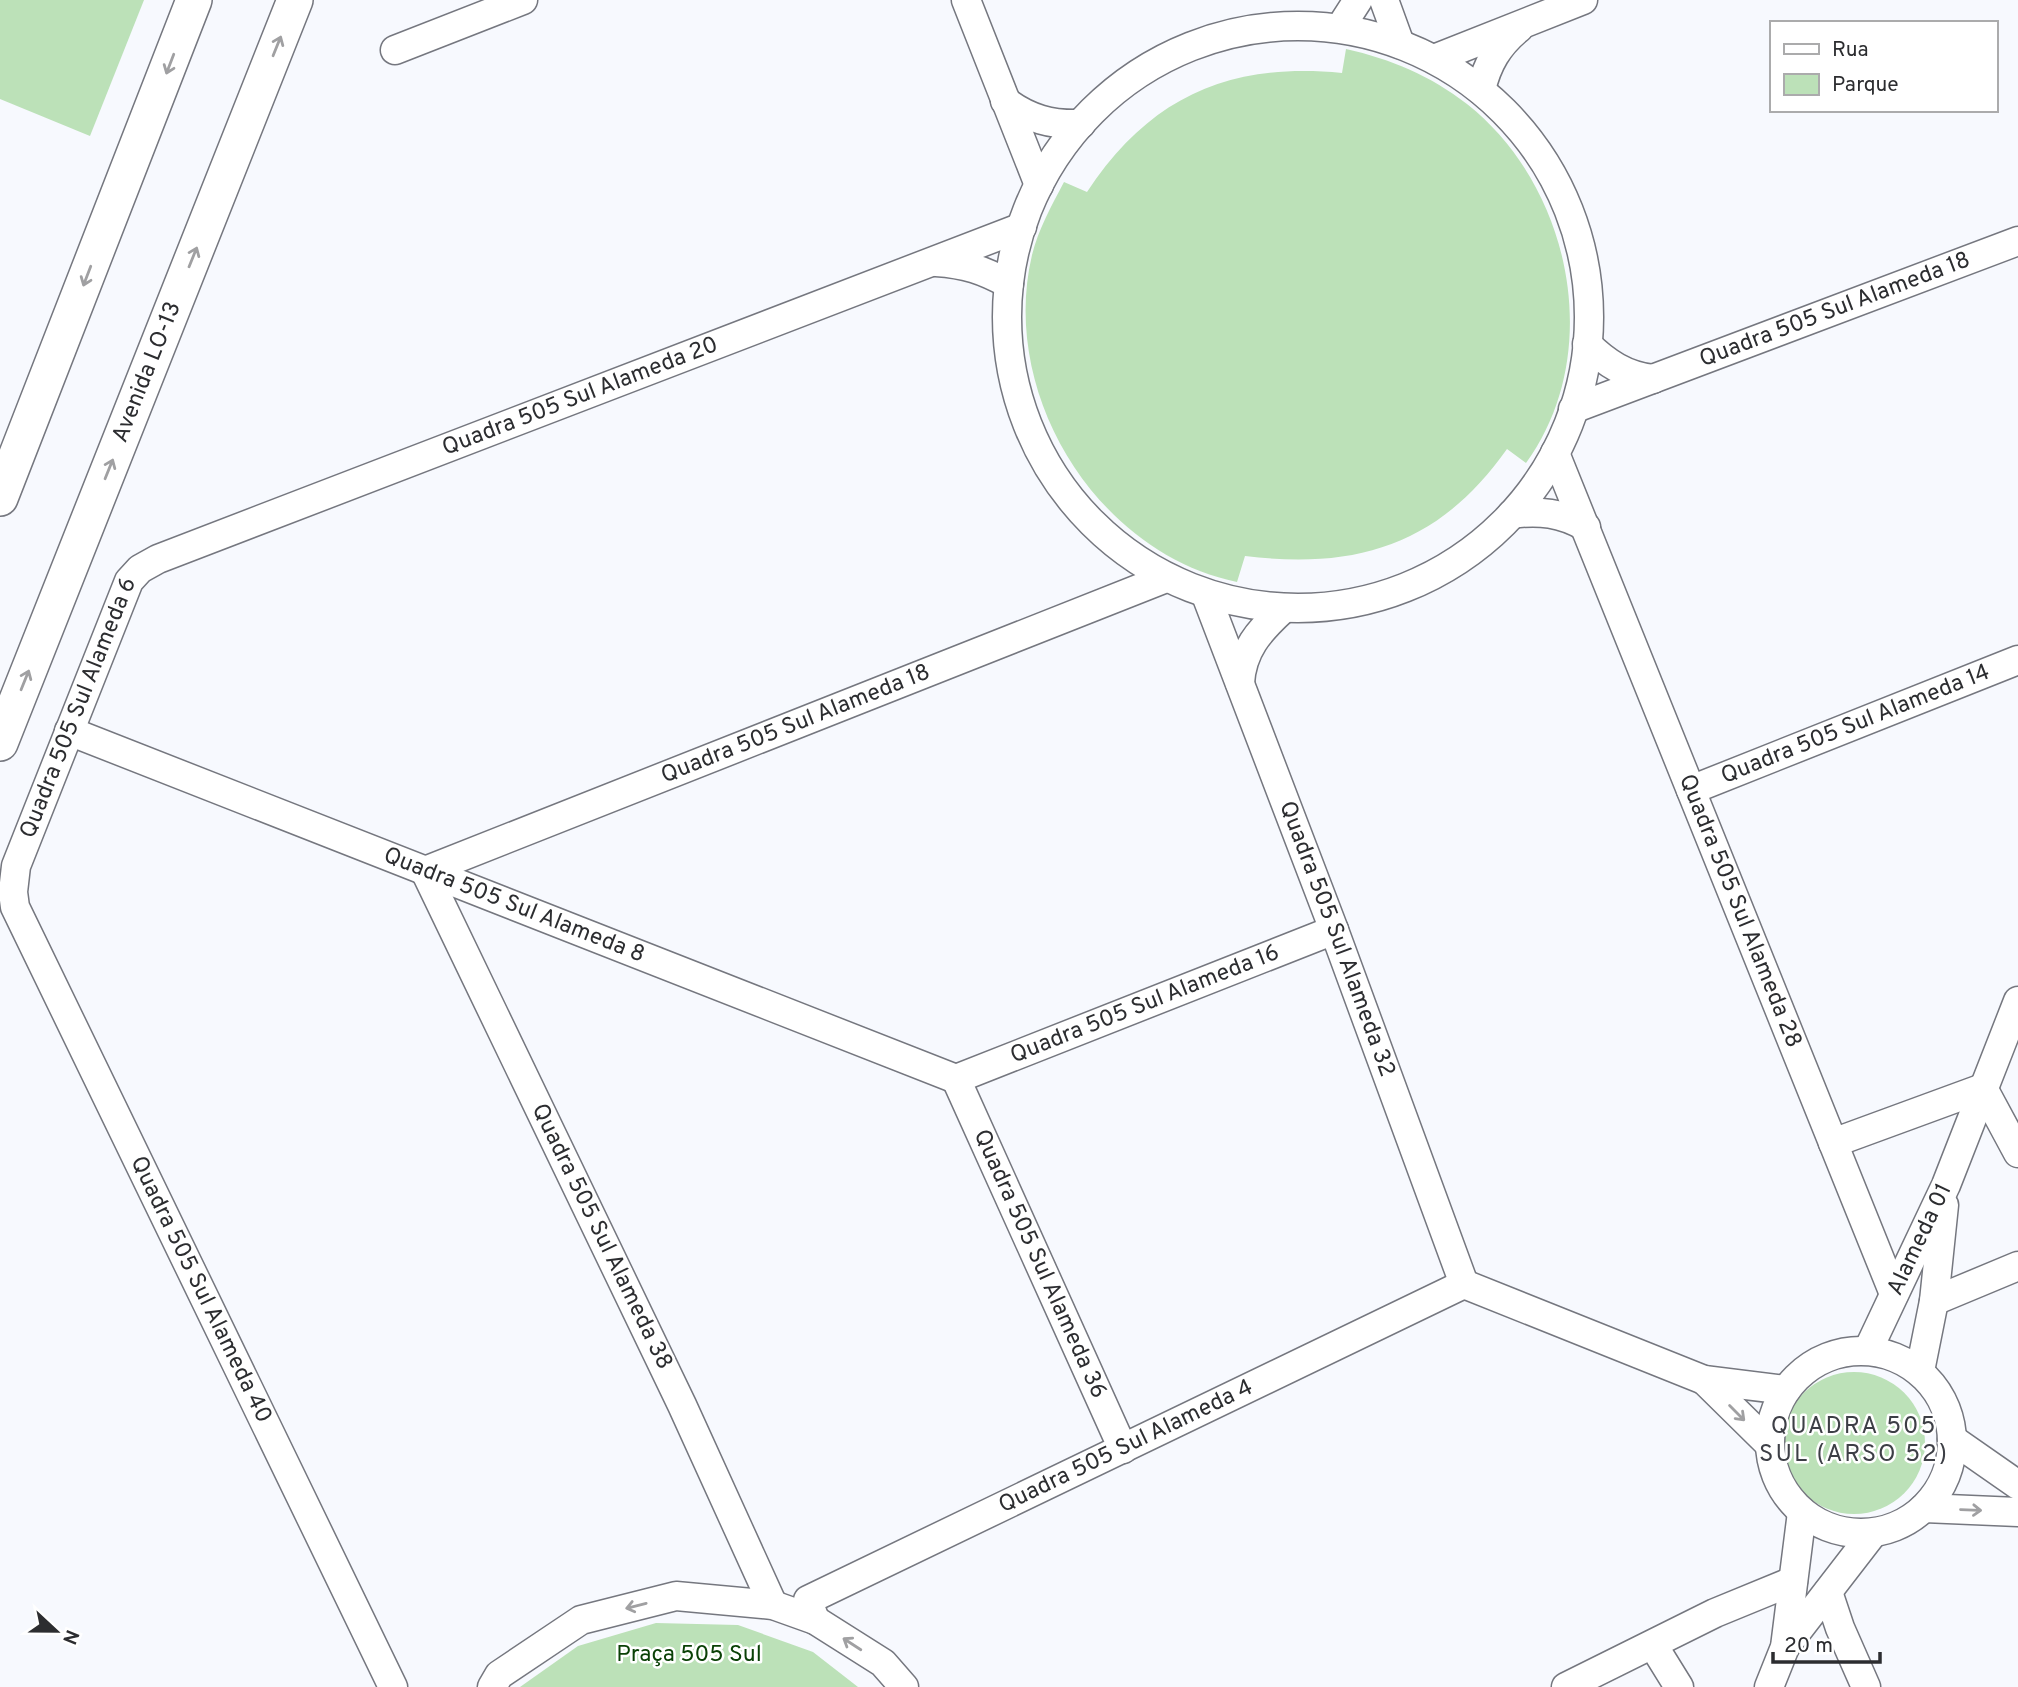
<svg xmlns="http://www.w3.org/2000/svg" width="2018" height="1687" font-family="Overpass,sans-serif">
<rect width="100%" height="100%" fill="#f7f9fe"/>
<!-- green -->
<g fill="#bce1b8">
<path d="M0 0H144L90 136 0 99Z"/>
<path d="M1346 49C1391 59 1431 76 1467 104 1571 186 1606 353 1526 463L1507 449C1440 544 1358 570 1245 556L1237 582C1097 553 999 394 1032 255 1038 230 1052 205 1064 182L1087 192C1150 97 1229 62 1342 73Z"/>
<circle cx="1854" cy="1443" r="71"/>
<path d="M656 1623 738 1625 813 1652 858 1687H520L578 1646Z"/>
</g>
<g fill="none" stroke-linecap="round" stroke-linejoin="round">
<defs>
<g id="minor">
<path d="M966 0 1039 185"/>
<path d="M1384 0 1400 44"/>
<circle cx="1298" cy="317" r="291"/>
<path d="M1340 28 1358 0"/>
<path d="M395 50 523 0"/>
<path d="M1434 59 1583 0"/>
<path d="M1481 90C1487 64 1498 45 1519 28"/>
<path d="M1005 101C1029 119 1051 125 1081 124"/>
<path d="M936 262C966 264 983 270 1009 284"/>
<path d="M1587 344C1606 363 1626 376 1653 379"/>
<path id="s1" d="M1573 409 2018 241"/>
<path id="s2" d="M1555 453 1894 1294"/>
<path d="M1512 514C1539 510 1562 513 1586 527"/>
<path id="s3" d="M1206 595 1334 930 1464 1284"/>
<path d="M1240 683C1242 650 1259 631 1283 609"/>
<path id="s4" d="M69 731 956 1079"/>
<path id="s5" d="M1691 790 2018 660"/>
<path id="s6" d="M956 1079 1334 930"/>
<path id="s7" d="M956 1079 1123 1449"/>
<path d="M1833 1143 1983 1088 2018 1153"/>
<path d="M1464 1284 1704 1380 1786 1390"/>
<path d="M1934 1301 2018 1266"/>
<path id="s8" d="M1868 1350 1946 1185 2018 1001"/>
<circle cx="1861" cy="1442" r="91"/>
<path d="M1920 1371 1934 1301 1944 1205"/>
<path d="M1704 1380 1770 1445"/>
<path d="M1952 1439 2018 1485"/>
<path d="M1924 1508 2018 1512"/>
<path d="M1828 1592 1840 1628 1866 1687"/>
<path id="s9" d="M773 1605 682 1405 425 871 1166 578"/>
<path id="s10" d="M815 1620 808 1600 1464 1284"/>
<path d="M1653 1645 1679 1687"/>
<path d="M1785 1647 1873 1533"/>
<path id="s11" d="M393 1687 15 907 13 892 16 866 129 581 140 569 158 559 1022 227"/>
<path d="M492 1687 499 1675 581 1620 676 1596 773 1605 815 1620 883 1663 904 1687"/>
<path d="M1566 1687 1715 1613 1793 1581"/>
<path d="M1769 1687 1785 1647 1802 1512"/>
</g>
<g id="tertiary">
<path d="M0 498 194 0"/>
<path id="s12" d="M0 743 295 0"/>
</g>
</defs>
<!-- minor casing -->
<use href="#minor" stroke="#75777f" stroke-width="31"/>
<!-- tertiary casing -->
<use href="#tertiary" stroke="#75777f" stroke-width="38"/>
<!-- minor -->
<use href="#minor" stroke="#fff" stroke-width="28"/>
<!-- tertiary -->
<use href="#tertiary" stroke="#fff" stroke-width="35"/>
</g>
<!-- one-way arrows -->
<defs><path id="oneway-shaft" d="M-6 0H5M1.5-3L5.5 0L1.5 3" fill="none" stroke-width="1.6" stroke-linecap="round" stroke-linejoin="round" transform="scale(1.75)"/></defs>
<g stroke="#a0a0a2">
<use href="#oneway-shaft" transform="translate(277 46) rotate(-68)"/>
<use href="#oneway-shaft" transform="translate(170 64) rotate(111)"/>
<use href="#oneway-shaft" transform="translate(193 257) rotate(-68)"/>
<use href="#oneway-shaft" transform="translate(87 276) rotate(111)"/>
<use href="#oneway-shaft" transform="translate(109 469) rotate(-68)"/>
<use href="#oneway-shaft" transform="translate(25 680) rotate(-68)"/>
<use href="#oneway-shaft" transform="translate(1737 1413) rotate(45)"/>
<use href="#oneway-shaft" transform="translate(1971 1510) rotate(2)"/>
<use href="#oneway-shaft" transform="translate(636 1606) rotate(166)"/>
<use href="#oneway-shaft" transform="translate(852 1644) rotate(-147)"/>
</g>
<g text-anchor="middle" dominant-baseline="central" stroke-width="5" stroke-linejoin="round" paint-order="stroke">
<!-- street labels -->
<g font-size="23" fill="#2c2d30" stroke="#fff">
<text stroke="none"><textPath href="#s1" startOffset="280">Quadra 505 Sul Alameda 18</textPath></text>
<text stroke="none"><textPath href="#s12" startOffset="399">Avenida LO-13</textPath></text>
<text stroke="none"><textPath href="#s11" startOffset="1704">Quadra 505 Sul Alameda 20</textPath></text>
<text stroke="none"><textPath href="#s11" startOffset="1078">Quadra 505 Sul Alameda 6</textPath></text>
<text stroke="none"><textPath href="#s9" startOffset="1211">Quadra 505 Sul Alameda 18</textPath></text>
<text stroke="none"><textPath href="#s5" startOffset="177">Quadra 505 Sul Alameda 14</textPath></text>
<text stroke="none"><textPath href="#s4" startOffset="478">Quadra 505 Sul Alameda 8</textPath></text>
<text stroke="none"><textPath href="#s2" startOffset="494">Quadra 505 Sul Alameda 28</textPath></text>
<text stroke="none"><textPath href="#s3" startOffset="368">Quadra 505 Sul Alameda 32</textPath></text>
<text stroke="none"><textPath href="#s6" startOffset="203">Quadra 505 Sul Alameda 16</textPath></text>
<text transform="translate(601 1237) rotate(64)">Quadra 505 Sul Alameda 38</text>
<text stroke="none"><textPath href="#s8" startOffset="122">Alameda 01</textPath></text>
<text stroke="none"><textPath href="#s7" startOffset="203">Quadra 505 Sul Alameda 36</textPath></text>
<text transform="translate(200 1290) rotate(64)">Quadra 505 Sul Alameda 40</text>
<text stroke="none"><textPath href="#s10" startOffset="374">Quadra 505 Sul Alameda 4</textPath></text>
</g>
<!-- park labels -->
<g font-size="23" fill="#0a4106" stroke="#fff">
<text x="689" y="1655">Praça 505 Sul</text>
</g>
<!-- neighbourhood labels -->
<g font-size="24" letter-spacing="2" fill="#3d3f46" stroke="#fff">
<text x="1854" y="1427">QUADRA 505<tspan x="1854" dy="28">SUL (ARSO 52)</tspan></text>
</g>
</g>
<!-- legend -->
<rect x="1770" y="21" width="228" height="91" fill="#ffffff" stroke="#ababac" stroke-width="2"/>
<rect x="1784" y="44" width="35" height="10" fill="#ffffff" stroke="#ababac" stroke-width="2"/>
<text x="1832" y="56" font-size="21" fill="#2c2d30">Rua</text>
<rect x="1784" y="74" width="35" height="21" fill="#bce1b8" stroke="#ababac" stroke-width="2"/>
<text x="1832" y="91" font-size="21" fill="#2c2d30">Parque</text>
<!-- north arrow -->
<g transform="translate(56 1631) rotate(112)" stroke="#ffffff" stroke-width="5" paint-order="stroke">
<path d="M0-5L12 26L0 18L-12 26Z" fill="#2c2d30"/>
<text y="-10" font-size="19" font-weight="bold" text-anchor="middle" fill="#2c2d30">N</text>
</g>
<!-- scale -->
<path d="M1773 1652v10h107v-10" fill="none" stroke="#2c2d30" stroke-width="3.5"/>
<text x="1784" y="1652" font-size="21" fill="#2c2d30" stroke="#ffffff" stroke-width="5" paint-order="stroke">20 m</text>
</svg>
